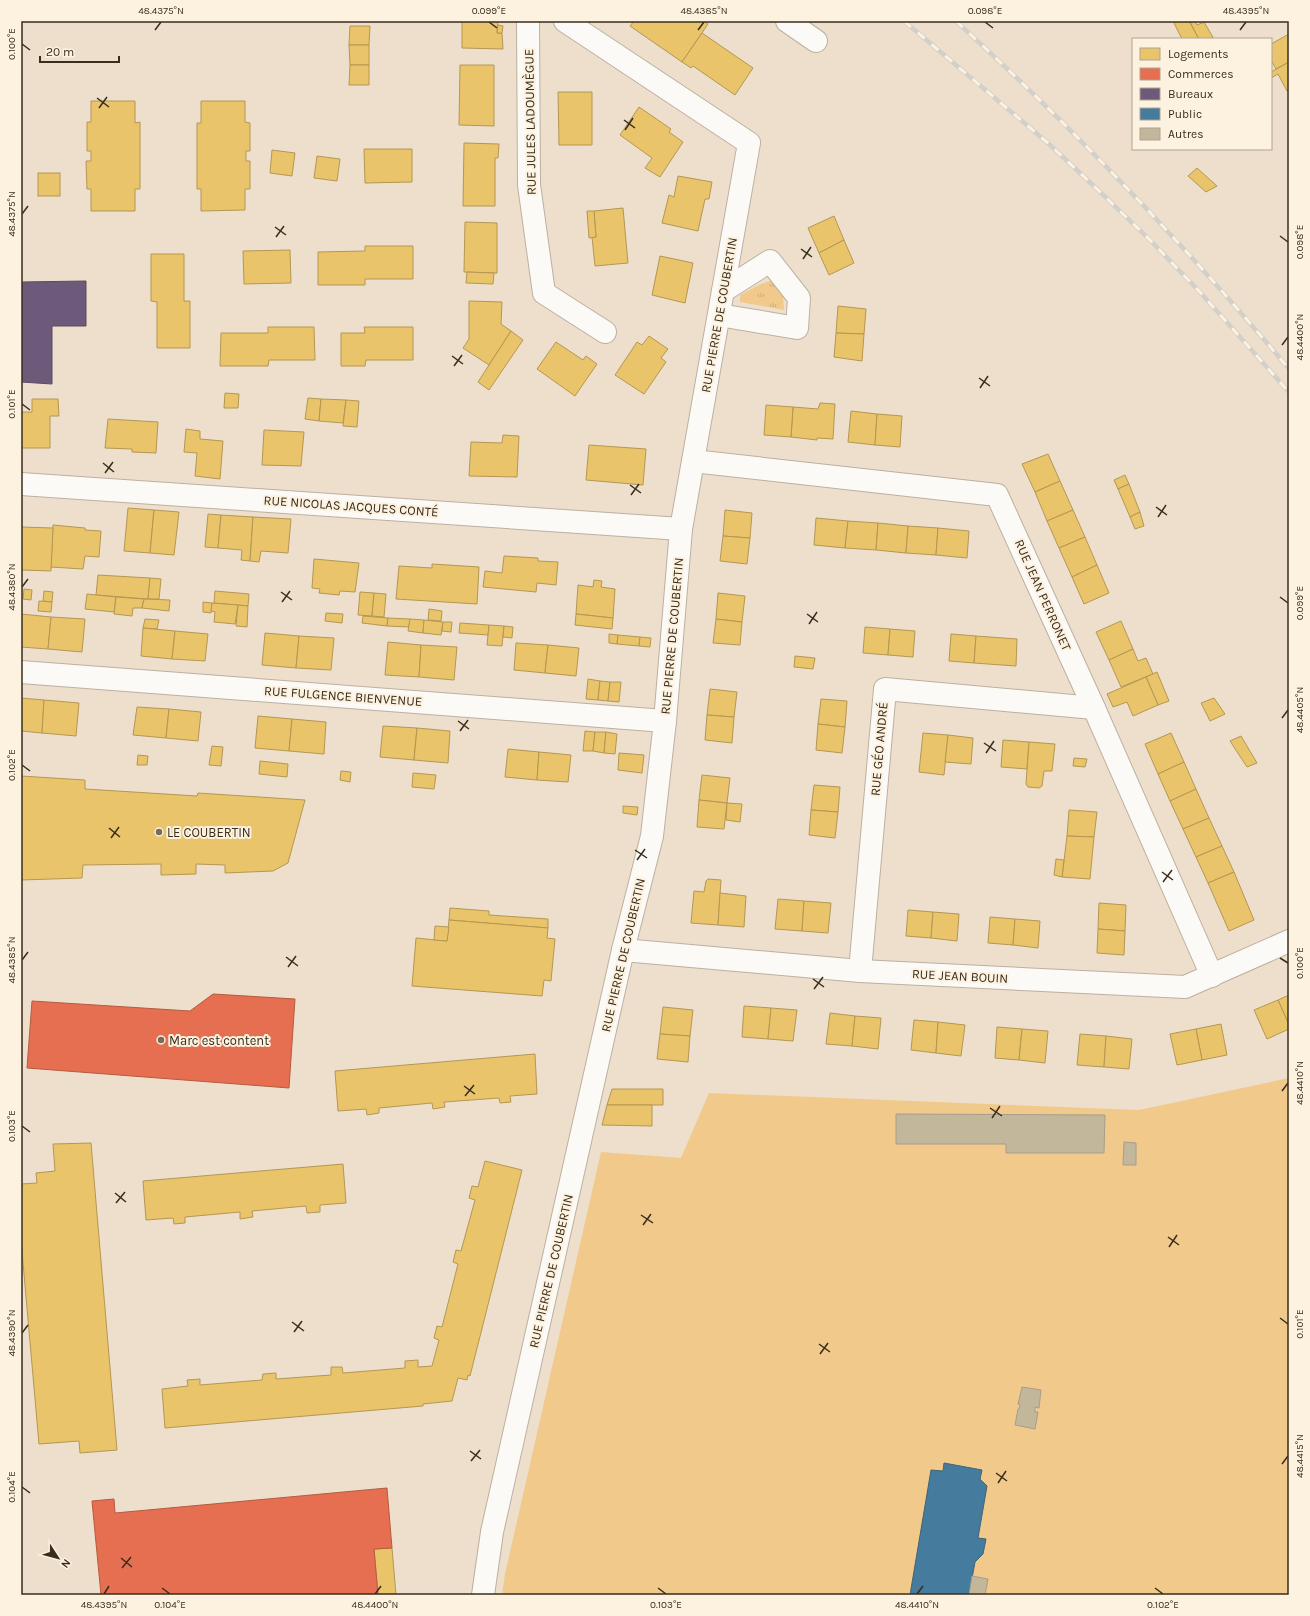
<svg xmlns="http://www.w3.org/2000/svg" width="1310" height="1616" font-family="Karla,sans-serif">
<defs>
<pattern id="grass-tufts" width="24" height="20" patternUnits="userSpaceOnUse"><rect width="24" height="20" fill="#f1c98b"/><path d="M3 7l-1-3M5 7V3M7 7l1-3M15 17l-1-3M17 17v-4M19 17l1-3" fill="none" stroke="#cfad77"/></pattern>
</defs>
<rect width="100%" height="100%" fill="#eddfcc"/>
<!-- grass -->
<path fill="url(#grass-tufts)" d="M782 277 784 310 740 302V295L761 284Z"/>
<!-- pitch -->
<path fill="#f1c98b" d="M1289 1078V1595H502L505 1574 601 1152 681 1158 709 1093 1139 1110Z"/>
<!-- homes -->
<g fill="#e9c46a" stroke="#b49753">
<path d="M462 21H498L497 33H502L503 49 462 48Z"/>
<path d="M634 21H704L708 24 682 62 630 26Z"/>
<path d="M1173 21H1189L1199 39H1182Z"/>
<path d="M1195 21 1197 25 1204 22 1214 39H1199L1190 22Z"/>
<path d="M498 25 503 26 502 33H497Z"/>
<path d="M350 26H370L369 45H349Z"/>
<path d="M702 33 753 68 735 95 693 66 691 68 682 62Z"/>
<path d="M1289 34V62L1276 69 1271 60V44Z"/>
<path d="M349 45H369V65H350Z"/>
<path d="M1289 62V90L1287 91 1278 74 1271 78V72Z"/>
<path d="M350 65H369V85H349Z"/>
<path d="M460 65H494V126L459 125Z"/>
<path d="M558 92H592V145H559Z"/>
<path d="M91 101H135V123L140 122V189H135V211H91V189H87L86 161H91V151H87V122H91Z"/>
<path d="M201 101H245V122L250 123V151H246V161H250V189H245V210L201 211V189H197V123H201Z"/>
<path d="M639 107 671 129 669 132 683 142 660 177 645 168 652 158 620 135Z"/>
<path d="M464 143 499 144 498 158H495V206H463Z"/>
<path d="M364 149H412V182L365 183Z"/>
<path d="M272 150 295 153 292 176 270 173Z"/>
<path d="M317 156 340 159 337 181 314 178Z"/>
<path d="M1197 168 1217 186 1206 192 1188 176Z"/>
<rect x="38" y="173" width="22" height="23"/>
<path d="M678 176 712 182 709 199H705L698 231 662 223 669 195 674 197Z"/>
<path d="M623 208 628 263 595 266 592 237H596L594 211Z"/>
<path d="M587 211H594L596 237 589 238Z"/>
<path d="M834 216 844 240 819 253 808 228Z"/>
<path d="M465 222 497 223V273L464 272Z"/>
<path d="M844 240 854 263 829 275 819 253Z"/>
<path d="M365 246H413V279H365V285H318V252L365 251Z"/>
<path d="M290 250 291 283 244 284 243 251Z"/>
<path d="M151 254H184V301H190V348H157V302L151 301Z"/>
<path d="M660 256 693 263 685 303 652 295Z"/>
<path d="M467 272 494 273 493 284 466 283Z"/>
<path d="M469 301 502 302 501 324 511 331 489 365 463 348 469 339Z"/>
<path d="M838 306 866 309 864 334 836 333Z"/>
<path d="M268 327H314L315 360H269L268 366H220L221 333H268Z"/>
<path d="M364 327H413V360H366L365 366H341V333H365Z"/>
<path d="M511 331 523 340 489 390 478 382Z"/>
<path d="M836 333 864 334 862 361 834 357Z"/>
<path d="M649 336 668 349 661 358 666 362 644 394 615 375 637 342 642 345Z"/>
<path d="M556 342 583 360 586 356 597 364 575 396 537 369Z"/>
<path d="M225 393 239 394 238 408H224Z"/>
<path d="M308 398 321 399 319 421 305 419Z"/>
<path d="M32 399H58L59 416H50V448H21V412H32Z"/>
<path d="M321 399 346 400 343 423 319 421Z"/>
<path d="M346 400 359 401 357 427 343 426Z"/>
<path d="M820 403 835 404 833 439 817 438V440L791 437 793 407 818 409Z"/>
<path d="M766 405 793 407 791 437 764 435Z"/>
<path d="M851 411 877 414 875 445 848 442Z"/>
<path d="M877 414 902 416 900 447 875 445Z"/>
<path d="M108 419 158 422 156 453 132 452V449L105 448Z"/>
<path d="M186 429 200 431V439L223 441 220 479 195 476 197 453 184 452Z"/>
<path d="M264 430 304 432 301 466 262 465Z"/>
<path d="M503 435 519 436 517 477 469 476 471 442 502 443Z"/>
<path d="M589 445 646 449 643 485 586 480Z"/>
<path d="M1048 454 1060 481 1035 492 1022 464Z"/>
<path d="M1125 475 1129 484 1118 489 1114 480Z"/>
<path d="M1060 481 1073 510 1047 521 1035 492Z"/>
<path d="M1129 484 1140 512 1130 517 1118 489Z"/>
<path d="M128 508 154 510 150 553 124 551Z"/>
<path d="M154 510 179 512 174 555 150 553Z"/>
<path d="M725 510 752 513 750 538 723 536Z"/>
<path d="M1073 510 1085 537 1059 548 1047 521Z"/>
<path d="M1140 512 1144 526 1135 529 1130 517Z"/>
<path d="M208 514 221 515 218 548 205 547Z"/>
<path d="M221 515 253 517 250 561 241 560 242 550 218 548Z"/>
<path d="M253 517 291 519 288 553 261 551 259 562 250 561Z"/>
<path d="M816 518 848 521 845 548 814 545Z"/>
<path d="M848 521 878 523 876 550 845 548Z"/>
<path d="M878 523 908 526 906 553 876 550Z"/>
<path d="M53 525 85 528V530L101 531 99 557 85 556 83 569 51 567Z"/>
<path d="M908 526 938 528 936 555 906 553Z"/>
<path d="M21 527 53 528 51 571 21 570Z"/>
<path d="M938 528 969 531 967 558 936 555Z"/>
<path d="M723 536 750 538 747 564 720 561Z"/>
<path d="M1085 537 1097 565 1072 577 1059 548Z"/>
<path d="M504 556 538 558V561L558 562 556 585 537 583 536 592 483 587 485 571 502 573Z"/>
<path d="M314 559 359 563 355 592 340 591 339 595 319 593 320 589 312 588Z"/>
<path d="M432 564 479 567 477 604 396 599 399 566 432 568Z"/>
<path d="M1097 565 1109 593 1084 604 1072 577Z"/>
<path d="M98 575 150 578 148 599 96 595Z"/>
<path d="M150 578 161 579 159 599H148Z"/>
<path d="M594 580 602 581 601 587 615 589 613 618 576 614 578 585 593 587Z"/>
<path d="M24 589 32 590 31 600 23 599Z"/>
<path d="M44 591 53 592 52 602 43 601Z"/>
<path d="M215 591 249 594 248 606 214 603Z"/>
<path d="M360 592 374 593 372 616 358 615Z"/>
<path d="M374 593 386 594 384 617 372 616Z"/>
<path d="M718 593 745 596 742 622 716 619Z"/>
<path d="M87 594 116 597 114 612 85 609Z"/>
<path d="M116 597 144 599 142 608H133L132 616 114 614Z"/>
<path d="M144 599 170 600 169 611 142 608Z"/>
<path d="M39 601 52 602 51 612 38 611Z"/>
<path d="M203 602 212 603 211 613 203 612Z"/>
<path d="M212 603 238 605 235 624 214 622 215 612 211 611Z"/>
<path d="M238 605 248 606 247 627 236 626Z"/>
<path d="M429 609 442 611 441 621 428 620Z"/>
<path d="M326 613 343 614 342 623 325 621Z"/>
<path d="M21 614 51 617 48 649 21 647Z"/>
<path d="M576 614 613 618 612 629 575 625Z"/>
<path d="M363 616 388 618 387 626 362 623Z"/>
<path d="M51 617 85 619 82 652 48 649Z"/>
<path d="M388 618 410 619 409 627 387 626Z"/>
<path d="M145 619 159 620 157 629 143 628Z"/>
<path d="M410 619 424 620 423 633 408 631Z"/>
<path d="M716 619 742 622 740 645 713 643Z"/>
<path d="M424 620 443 622 441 635 423 633Z"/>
<path d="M1121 621 1133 649 1109 660 1096 632Z"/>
<path d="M443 622H452L451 632 442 631Z"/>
<path d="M460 623 489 625 488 635 459 633Z"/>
<path d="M489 625 504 626 502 646 487 645Z"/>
<path d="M504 626 513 627 512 638 503 637Z"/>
<path d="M865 627 890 629 888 655 863 653Z"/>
<path d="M143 628 175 631 172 659 141 656Z"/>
<path d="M890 629 915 631 913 657 888 655Z"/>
<path d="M175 631 208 634 205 661 172 659Z"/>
<path d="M265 633 299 636 296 668 262 665Z"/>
<path d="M609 634 618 635 617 644 609 643Z"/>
<path d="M951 634 976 636 974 663 949 661Z"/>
<path d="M618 635 640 637 639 646 617 644Z"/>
<path d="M299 636 334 638 331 670 296 668Z"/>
<path d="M976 636 1017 639 1016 666 974 663Z"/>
<path d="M640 637 651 638 650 647 639 646Z"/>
<path d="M388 642 421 645 419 677 385 675Z"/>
<path d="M516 643 548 645 545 673 514 670Z"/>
<path d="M421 645 457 647 454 680 419 677Z"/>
<path d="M548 645 579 648 576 676 545 673Z"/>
<path d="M1133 649 1138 661 1146 658 1153 674 1121 687 1109 660Z"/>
<path d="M795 656 815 658 813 669 794 667Z"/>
<path d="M1157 672 1169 701 1158 705 1146 677Z"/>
<path d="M1146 677 1158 705 1133 716 1127 702 1113 707 1107 694Z"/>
<path d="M588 679 600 681 598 700 586 699Z"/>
<path d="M600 681 610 682 608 701 598 700Z"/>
<path d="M610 682H621L619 702 608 701Z"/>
<path d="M710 689 737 692 734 717 707 715Z"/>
<path d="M21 698 44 700 42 733 21 731Z"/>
<path d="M1214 698 1225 714 1210 721 1201 703Z"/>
<path d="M821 699 847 701 845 727 818 724Z"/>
<path d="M44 700 79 703 76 736 42 733Z"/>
<path d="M137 707 169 709 166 738 133 735Z"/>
<path d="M169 709 201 712 198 741 166 738Z"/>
<path d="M707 715 734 717 732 743 705 740Z"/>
<path d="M258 716 292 719 289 751 255 748Z"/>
<path d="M292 719 326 722 324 754 289 751Z"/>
<path d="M818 724 845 727 842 753 816 750Z"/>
<path d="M383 726 417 728 414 760 380 757Z"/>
<path d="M417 728 450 731 448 763 414 760Z"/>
<path d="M585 731 595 732 593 751H583Z"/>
<path d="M595 732H606L604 753 593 751Z"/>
<path d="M606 732 617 734 615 754 604 753Z"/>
<path d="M923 733 948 735 944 775 919 772Z"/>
<path d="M1171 733 1184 762 1158 774 1145 744Z"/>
<path d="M948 735 973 738 971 764 945 762Z"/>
<path d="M1241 736 1257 763 1247 767 1230 741Z"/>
<path d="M1003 740 1029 742 1027 769 1001 767Z"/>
<path d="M1029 742 1055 744 1052 771H1044L1042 786 1039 788 1028 787 1026 784Z"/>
<path d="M212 746 223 747 221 766 209 765Z"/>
<path d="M508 749 539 752 537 780 505 777Z"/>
<path d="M539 752 571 755 568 782 537 780Z"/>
<path d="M619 753 644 755 642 773 618 770Z"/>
<path d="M138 755 148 756 147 765H137Z"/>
<path d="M1074 758 1087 759 1085 767 1073 766Z"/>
<path d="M260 761 288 764 287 777 259 774Z"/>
<path d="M1184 762 1196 789 1170 801 1158 774Z"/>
<path d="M341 771 351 772 350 782 340 780Z"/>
<path d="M413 773 436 775 434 789 412 787Z"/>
<path d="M702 775 730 778 727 803 699 800Z"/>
<path d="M21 776 85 780V789L197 796 198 793 305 800 288 863 273 871 225 873V865L196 864V874L161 875V864L83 865 82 878 21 880Z"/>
<path d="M814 785 840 787 838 812 811 810Z"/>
<path d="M1196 789 1209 818 1183 829 1170 801Z"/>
<path d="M699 800 727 803 724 829 697 827Z"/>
<path d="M727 803 742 804 740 822 726 820Z"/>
<path d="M623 806 638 807 637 815 623 813Z"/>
<path d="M811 810 838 812 835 838 809 835Z"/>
<path d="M1069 810 1097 812 1094 837 1067 836Z"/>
<path d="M1209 818 1222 846 1196 857 1183 829Z"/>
<path d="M1067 836 1094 837 1090 879 1062 877Z"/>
<path d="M1222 846 1234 872 1208 883 1196 857Z"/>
<path d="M1056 859 1064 860 1062 877 1054 875Z"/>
<path d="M1234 872 1254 920 1229 931 1208 883Z"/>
<path d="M708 879 721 880 718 925 691 923 694 891 704 892 706 881Z"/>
<path d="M720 893 746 896 744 927 718 925Z"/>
<path d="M778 899 804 901 802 931 775 929Z"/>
<path d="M804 901 831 903 828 933 802 931Z"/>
<path d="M1099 903 1126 905 1125 931 1098 929Z"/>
<path d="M450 908 489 911V915L548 919V928L449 920Z"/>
<path d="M908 910 933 912 931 938 906 936Z"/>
<path d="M933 912 959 914 957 941 931 938Z"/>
<path d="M990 917 1015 919 1013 945 988 943Z"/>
<path d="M1015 919 1040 921 1038 948 1013 945Z"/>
<path d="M449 920 548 928 547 938 555 939 551 981 544 980 542 996 412 986 416 938 447 941Z"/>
<path d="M435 926 449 927 447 941 434 940Z"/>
<path d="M1098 929 1125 931 1124 955 1097 953Z"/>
<path d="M1289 995V1025L1278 1000Z"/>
<path d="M1278 1000 1289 1025V1029L1267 1039 1254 1010Z"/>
<path d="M744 1006 771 1008 768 1039 742 1037Z"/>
<path d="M663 1007 693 1010 690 1036 660 1034Z"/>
<path d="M771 1008 797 1010 793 1041 768 1039Z"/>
<path d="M830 1013 855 1016 852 1046 826 1044Z"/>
<path d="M855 1016 881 1018 878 1049 852 1046Z"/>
<path d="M914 1020 938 1022 936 1053 911 1050Z"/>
<path d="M938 1022 965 1025 961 1056 936 1053Z"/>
<path d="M1221 1024 1227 1055 1202 1060 1196 1029Z"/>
<path d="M997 1027 1022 1029 1019 1060 995 1058Z"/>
<path d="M1022 1029 1048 1031 1045 1063 1019 1060Z"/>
<path d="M1196 1029 1202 1060 1177 1065 1170 1034Z"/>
<path d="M660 1034 690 1036 688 1062 657 1059Z"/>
<path d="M1080 1034 1106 1036 1104 1067 1077 1065Z"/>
<path d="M1106 1036 1132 1039 1129 1069 1104 1067Z"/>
<path d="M535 1054 537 1094 510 1096 511 1102 500 1103 499 1098 444 1102 445 1107 433 1109 432 1103 379 1108V1113L367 1115 366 1109 338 1111 335 1071Z"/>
<path d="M612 1089H663V1105H607Z"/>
<path d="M607 1105H652V1126L602 1125Z"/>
<path d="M91 1143 117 1450 80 1453 79 1441 39 1444 21 1240V1184L37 1183 36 1173 55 1171 53 1144Z"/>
<path d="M485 1161 522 1170 470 1376 468 1375 467 1380 458 1378 452 1401 423 1404V1406L165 1428 162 1389 188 1386 187 1380 200 1379V1385L262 1380 263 1374 276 1373V1379L331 1375V1367H342L343 1373 405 1368V1361L418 1360V1367L432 1366 439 1340 434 1338 437 1326 442 1327 458 1264 453 1262 456 1250 461 1251 475 1200 469 1198 472 1186 478 1187Z"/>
<path d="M343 1164 346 1203 320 1205V1212L307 1213 306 1206 252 1211 253 1217 240 1219V1212L185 1217V1223L174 1224 173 1218 146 1220 143 1181Z"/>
<path d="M392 1548 396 1595H378L374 1549Z"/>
</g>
<!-- shops -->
<g fill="#e76f51" stroke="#b35b41">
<path d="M213 994 295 999 289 1088 27 1068 32 1001 190 1011Z"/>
<path d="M387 1488 392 1548 374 1549 378 1595H101L92 1501 114 1499 115 1513Z"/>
</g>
<!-- offices -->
<path fill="#6d597a" stroke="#5d4c5e" d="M86 281V326H52V384L21 382V282Z"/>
<!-- public -->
<path fill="#457b9d" stroke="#416476" d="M944 1463 982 1470 980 1479 987 1486 978 1538 986 1539 983 1554 975 1562 969 1595H910L931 1470 943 1471Z"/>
<!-- building -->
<g fill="#c2b79a" stroke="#a69e8c">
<path d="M896 1114 1105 1115 1104 1153H1006V1144H896Z"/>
<path d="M1124 1142 1136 1143V1165H1123Z"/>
<path d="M1022 1387 1041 1390 1039 1408 1035 1407V1412H1038L1035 1429 1015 1425 1018 1409H1019L1020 1405 1018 1404Z"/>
<path d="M972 1576 988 1579 985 1595H969Z"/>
</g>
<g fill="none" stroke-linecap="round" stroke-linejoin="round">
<defs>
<g id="street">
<path d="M528 21 529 185 544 293 605 332"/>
<path d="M787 21 816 41"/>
<path d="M719 315 797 328 799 298 770 261 723 291"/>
<path d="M693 461 997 495 1094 708 1212 976"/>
<path d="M21 484 681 529"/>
<path d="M21 672 665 721"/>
<path d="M623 950 860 971 1185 987 1289 941"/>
<path d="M860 971 885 689 1094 708"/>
<path d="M483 1595 492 1532 623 950 652 836 665 721 681 529 749 143 565 21"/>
</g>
</defs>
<!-- street casing -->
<use href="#street" stroke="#bdb09f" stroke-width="24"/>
<!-- street -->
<use href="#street" stroke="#fcfaf7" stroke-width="22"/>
<defs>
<g id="rail">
<path d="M904 21 1048 143 1096 188 1150 240 1199 291 1289 392"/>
<path d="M956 21C1075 130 1186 246 1289 369"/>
</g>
</defs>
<!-- rail casing -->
<use href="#rail" stroke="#d3cfc9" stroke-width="4.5"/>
<!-- rail -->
<use href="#rail" stroke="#fdf1df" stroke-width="3" stroke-dasharray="9" stroke-linecap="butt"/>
</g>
<!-- ticks -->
<path fill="none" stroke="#392d1c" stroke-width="1.5" d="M489 22 497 28M985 22 993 28M155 30 161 22M698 30 704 22M1240 30 1246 22M22 44 30 50M97 98 109 107M99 108 107 97M624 120 635 128M625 130 633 118M22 214 28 206M275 227 286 235M1280 236 1288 242M276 237 284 226M801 249 812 257M803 259 811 247M1282 345 1288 337M452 356 463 364M454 366 462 355M979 378 990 386M980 388 988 376M22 404 30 410M103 463 114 472M105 473 113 462M630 485 641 493M631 495 639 484M1156 507 1167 515M1158 517 1166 505M22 587 28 579M281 592 292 600M1280 597 1288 603M282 602 290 591M807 614 818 622M809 624 817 612M1282 718 1288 710M458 721 469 729M460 731 468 720M984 743 996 751M986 753 994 741M22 765 30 771M109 828 120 837M111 838 119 827M635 850 647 858M637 860 645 849M1162 872 1173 880M1163 882 1172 870M286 957 298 966M1280 958 1288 963M22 960 28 952M288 967 296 956M813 979 824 987M814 989 823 977M464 1086 475 1094M1282 1091 1288 1083M465 1096 474 1085M990 1108 1002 1116M992 1118 1000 1106M22 1126 30 1132M115 1193 126 1202M116 1203 125 1192M641 1215 653 1223M643 1225 651 1214M1168 1237 1179 1245M1169 1247 1177 1235M1280 1318 1288 1324M292 1322 304 1331M294 1332 302 1321M22 1333 28 1325M819 1344 830 1352M820 1354 828 1343M470 1451 481 1459M471 1461 480 1450M1282 1464 1288 1456M996 1473 1007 1481M998 1483 1006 1471M22 1487 30 1493M121 1558 132 1567M122 1568 131 1557M162 1588 170 1594M658 1588 666 1594M1155 1588 1163 1594M104 1594 109 1586M375 1594 381 1586M917 1594 923 1586"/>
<!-- markers -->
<g fill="#786b5a" stroke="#fdf1df" stroke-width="1.5">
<circle cx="159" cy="832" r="4"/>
<circle cx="161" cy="1040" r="4"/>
</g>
<g text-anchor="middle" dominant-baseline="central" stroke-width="4" stroke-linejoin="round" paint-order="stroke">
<!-- street labels -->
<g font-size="13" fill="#392d1c" stroke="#fdf1df">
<text transform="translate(530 122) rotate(-91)">RUE JULES LADOUMÈGUE</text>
<text transform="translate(719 315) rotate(-80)">RUE PIERRE DE COUBERTIN</text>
<text transform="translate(351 506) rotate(4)">RUE NICOLAS JACQUES CONTÉ</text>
<text transform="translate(1043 595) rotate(66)">RUE JEAN PERRONET</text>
<text transform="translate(672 636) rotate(-85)">RUE PIERRE DE COUBERTIN</text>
<text transform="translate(343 696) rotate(4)">RUE FULGENCE BIENVENUE</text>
<text transform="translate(879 749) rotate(-85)">RUE GÉO ANDRÉ</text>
<text transform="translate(623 955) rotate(-77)">RUE PIERRE DE COUBERTIN</text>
<text transform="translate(960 976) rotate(3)">RUE JEAN BOUIN</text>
<text transform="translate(551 1271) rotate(-77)">RUE PIERRE DE COUBERTIN</text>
</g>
<!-- poi labels -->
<g font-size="13" fill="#392d1c" stroke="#fdf1df" text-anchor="start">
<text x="167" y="832">LE COUBERTIN</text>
<text x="169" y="1040">Marc est content</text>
</g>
</g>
<!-- border -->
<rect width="1310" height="1616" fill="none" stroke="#fdf1df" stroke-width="44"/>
<!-- legend -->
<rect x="1132" y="38" width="140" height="112" fill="#fdf1df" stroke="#afa391"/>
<rect x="1140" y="48" width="20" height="12" fill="#e9c46a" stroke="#afa391"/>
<text x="1168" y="58" font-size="12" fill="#392d1c">Logements</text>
<rect x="1140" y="68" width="20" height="12" fill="#e76f51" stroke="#afa391"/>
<text x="1168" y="78" font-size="12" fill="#392d1c">Commerces</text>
<rect x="1140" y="88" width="20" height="12" fill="#6d597a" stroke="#afa391"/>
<text x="1168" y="98" font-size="12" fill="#392d1c">Bureaux</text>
<rect x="1140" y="108" width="20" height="12" fill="#457b9d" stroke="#afa391"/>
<text x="1168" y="118" font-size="12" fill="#392d1c">Public</text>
<rect x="1140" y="128" width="20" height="12" fill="#c2b79a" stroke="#afa391"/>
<text x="1168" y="138" font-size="12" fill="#392d1c">Autres</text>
<!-- north arrow -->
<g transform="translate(58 1558) rotate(126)" stroke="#fdf1df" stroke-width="3" paint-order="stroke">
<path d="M0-3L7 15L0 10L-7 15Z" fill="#392d1c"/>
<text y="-6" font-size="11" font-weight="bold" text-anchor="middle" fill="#392d1c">N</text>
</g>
<!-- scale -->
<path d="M40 56v6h79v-6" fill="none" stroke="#392d1c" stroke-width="2"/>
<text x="46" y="56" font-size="12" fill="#392d1c" stroke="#fdf1df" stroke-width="3" paint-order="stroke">20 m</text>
<rect x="22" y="22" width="1266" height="1572" fill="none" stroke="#392d1c" stroke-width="1.5"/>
<g font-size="10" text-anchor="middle" fill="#392d1c">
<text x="161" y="14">48.4375°N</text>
<text x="489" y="14">0.099°E</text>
<text x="704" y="14">48.4385°N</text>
<text x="985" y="14">0.098°E</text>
<text x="1246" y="14">48.4395°N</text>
<text transform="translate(11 44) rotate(-90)" y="4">0.100°E</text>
<text transform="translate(11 214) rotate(-90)" y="4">48.4375°N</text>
<text transform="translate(1299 242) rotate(-90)" y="4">0.098°E</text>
<text transform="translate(1299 337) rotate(-90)" y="4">48.4400°N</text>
<text transform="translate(11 404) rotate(-90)" y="4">0.101°E</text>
<text transform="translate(11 587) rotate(-90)" y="4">48.4380°N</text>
<text transform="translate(1299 603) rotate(-90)" y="4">0.099°E</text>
<text transform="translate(1299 710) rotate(-90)" y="4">48.4405°N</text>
<text transform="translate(11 765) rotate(-90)" y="4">0.102°E</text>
<text transform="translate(11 960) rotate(-90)" y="4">48.4385°N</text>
<text transform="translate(1299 963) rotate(-90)" y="4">0.100°E</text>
<text transform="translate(1299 1083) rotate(-90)" y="4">48.4410°N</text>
<text transform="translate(11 1126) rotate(-90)" y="4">0.103°E</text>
<text transform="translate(1299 1324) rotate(-90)" y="4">0.101°E</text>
<text transform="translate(11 1333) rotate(-90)" y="4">48.4390°N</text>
<text transform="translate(1299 1456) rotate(-90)" y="4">48.4415°N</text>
<text transform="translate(11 1487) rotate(-90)" y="4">0.104°E</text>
<text x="104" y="1608">48.4395°N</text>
<text x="170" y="1608">0.104°E</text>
<text x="375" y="1608">48.4400°N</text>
<text x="666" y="1608">0.103°E</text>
<text x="917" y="1608">48.4410°N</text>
<text x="1163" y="1608">0.102°E</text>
</g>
</svg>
